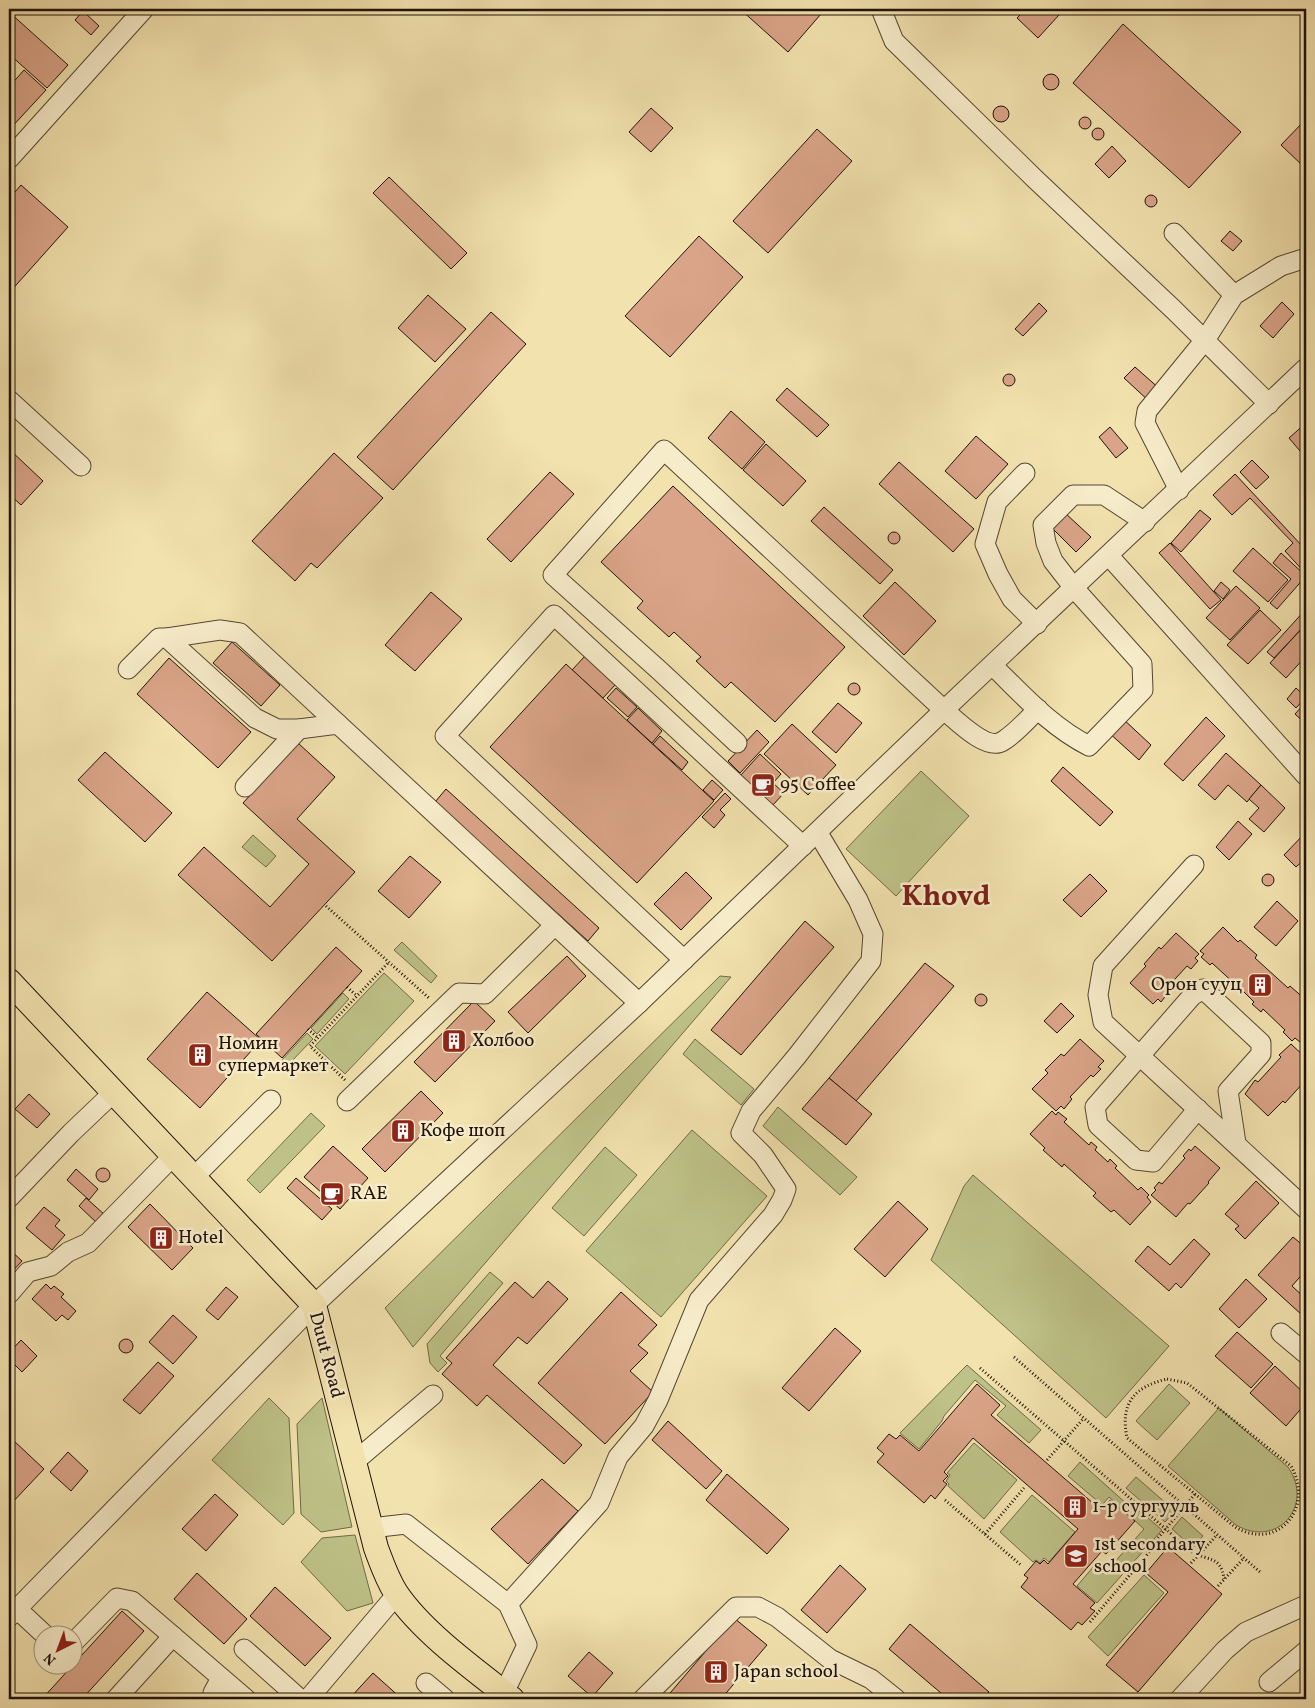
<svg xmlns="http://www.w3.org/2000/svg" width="1315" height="1708" font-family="Vollkorn,serif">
<rect width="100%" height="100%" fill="#f2e2ae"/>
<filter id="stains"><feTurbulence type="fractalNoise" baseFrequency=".004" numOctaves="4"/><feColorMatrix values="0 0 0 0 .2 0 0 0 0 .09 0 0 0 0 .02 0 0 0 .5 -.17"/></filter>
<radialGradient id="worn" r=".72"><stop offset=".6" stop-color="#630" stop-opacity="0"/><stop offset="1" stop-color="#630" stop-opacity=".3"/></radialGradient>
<!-- green -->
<g fill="#bec288" stroke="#6f6a49">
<path d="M921 771 969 816 896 896 846 849Z"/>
<path d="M253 835 276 856 266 867 242 847Z"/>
<path d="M402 942 437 976 431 983 394 950Z"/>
<path d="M384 973 414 1001 345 1074 315 1046Z"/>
<path d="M720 976 731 977 413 1347 385 1308Z"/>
<path d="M343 993 349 999 317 1034 311 1028Z"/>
<path d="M307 1033 313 1039 287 1066 281 1061Z"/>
<path d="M695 1039 754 1089 741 1105 683 1054Z"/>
<path d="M778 1107 857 1177 840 1195 763 1126Z"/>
<path d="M311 1113 325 1126 260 1193 247 1180Z"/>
<path d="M692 1130 767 1196 661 1317 586 1251Z"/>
<path d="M605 1147 637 1175 584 1236 552 1208Z"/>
<path d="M973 1175 1169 1346 1106 1418 931 1260 964 1186Z"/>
<path d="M490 1272 503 1283 440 1356 447 1363 438 1372 430 1363 427 1344Z"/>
<path d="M967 1365 1041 1430 1029 1443 997 1415 1006 1406 975 1380 944 1416 942 1421 919 1449 900 1433Z"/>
<path d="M1169 1384 1190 1403 1157 1440 1136 1421Z"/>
<path d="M269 1398 289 1418 294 1513 283 1525 212 1460Z"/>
<path d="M322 1398 352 1527 321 1532 301 1514 297 1424Z"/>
<path d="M1219 1408 1288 1467C1315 1506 1277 1549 1236 1525L1168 1466Z"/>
<path d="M974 1443 1017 1480 984 1519 948 1486 949 1484 946 1481 950 1475 947 1473Z"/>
<path d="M1080 1462 1137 1513 1140 1511 1162 1530 1097 1603 1077 1586 1094 1566 1104 1574 1144 1529 1109 1497 1102 1505 1068 1476Z"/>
<path d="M1136 1477 1175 1511 1165 1522 1126 1488Z"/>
<path d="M1032 1495 1075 1532 1049 1562 1044 1558 1040 1563 1036 1560 1033 1562 1000 1532Z"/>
<path d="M1182 1517 1203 1536 1193 1548 1172 1529Z"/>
<path d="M355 1535 373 1603 347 1611 301 1562 322 1538Z"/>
<path d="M1144 1575 1164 1593 1108 1656 1088 1637Z"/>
</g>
<!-- building -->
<g fill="#daa488" stroke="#20130a">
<path d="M740 9H814L821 14 788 52Z"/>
<path d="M1026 9H1053L1059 15 1038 38 1017 18Z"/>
<path d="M83 11 99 26 91 35 75 20Z"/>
<path d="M9 12 68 65 47 88 9 54Z"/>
<path d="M1123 24 1241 132 1189 188 1073 83Z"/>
<path d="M24 70 46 90 9 130V87Z"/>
<circle cx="1051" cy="82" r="8"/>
<circle cx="1001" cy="114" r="8"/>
<path d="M651 108 673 128 651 152 629 132Z"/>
<circle cx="1085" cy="123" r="6"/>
<path d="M1306 119V164L1304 167 1281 145Z"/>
<circle cx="1098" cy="134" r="6"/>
<path d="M817 129 852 161 768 253 733 221Z"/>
<path d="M1112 146 1126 161 1109 178 1095 164Z"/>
<path d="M389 177 467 253 451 269 373 193Z"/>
<path d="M21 185 68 227 9 293V199Z"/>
<circle cx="1151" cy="201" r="6"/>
<path d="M1230 231 1242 241 1233 251 1221 241Z"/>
<path d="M699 236 743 277 670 357 625 316Z"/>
<path d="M428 295 466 329 435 362 398 328Z"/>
<path d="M1282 302 1294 314 1273 338 1260 326Z"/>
<path d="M1039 303 1047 311 1023 336 1015 329Z"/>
<path d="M491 312 526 344 393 490 357 457Z"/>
<path d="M1135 367 1161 390 1150 402 1124 378Z"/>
<circle cx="1009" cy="380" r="6"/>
<path d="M787 388 829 425 817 437 776 400Z"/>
<path d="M731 411 765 442 742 469 708 438Z"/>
<path d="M1306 423V458L1289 438Z"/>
<path d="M1110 427 1128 448 1116 458 1099 437Z"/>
<path d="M976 436 1008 464 976 499 945 471Z"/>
<path d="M766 444 806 481 783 506 743 470Z"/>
<path d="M9 449 43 481 21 505 9 494Z"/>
<path d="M334 453 383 498 317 568 311 563 295 581 252 541Z"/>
<path d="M1252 460 1269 477 1256 489 1240 472Z"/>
<path d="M899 462 974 529 953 552 879 484Z"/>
<path d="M550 472 574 494 511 562 487 539Z"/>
<path d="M1235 474 1304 548 1306 545V574L1285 551 1293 543 1250 498 1232 515 1213 495Z"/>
<path d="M673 486 845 647 775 722 731 682 725 688 696 661 701 657 674 632 669 637 637 608 643 601 601 562Z"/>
<path d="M824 507 893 570 880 584 811 521Z"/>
<path d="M1200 510 1211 519 1181 552 1171 543Z"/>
<path d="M1065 513 1091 537 1076 552 1052 528Z"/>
<circle cx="894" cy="538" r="6"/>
<path d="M1170 543 1221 600 1210 609 1159 553Z"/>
<path d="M1253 548 1288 580 1268 602 1233 571Z"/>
<path d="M1281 553 1306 576 1277 609 1270 603 1291 579 1273 563Z"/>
<path d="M895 582 936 621 904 655 863 616Z"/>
<path d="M1221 582 1230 590 1223 599 1214 591Z"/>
<path d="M1236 586 1260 608 1230 640 1206 618Z"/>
<path d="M431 592 462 619 415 671 385 645Z"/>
<path d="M1306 609V624L1274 658 1267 652Z"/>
<path d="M1260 610 1281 630 1248 664 1227 645Z"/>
<path d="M1306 624V656L1286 678 1270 663Z"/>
<path d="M232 642 280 685 261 706 213 663Z"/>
<path d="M585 656 616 684 603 698 572 670Z"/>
<path d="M169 658 251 732 218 768 137 694Z"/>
<path d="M566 664 714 801 637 883 490 747Z"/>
<circle cx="854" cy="689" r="6"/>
<path d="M616 688 637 707 628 717 607 698Z"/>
<path d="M1296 688 1306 697 1296 708 1287 699Z"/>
<path d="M838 703 862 723 836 753 812 732Z"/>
<path d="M1305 703 1306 704V724L1295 714Z"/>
<path d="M638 708 662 731 652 743 627 720Z"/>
<path d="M1121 717 1151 745 1139 760 1107 731Z"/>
<path d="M1206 717 1225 736 1183 781 1164 764Z"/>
<path d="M792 724 836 765 808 795 764 754Z"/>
<path d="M757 730 769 742 740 773 728 761Z"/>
<path d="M660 736 688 762 682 770 653 744Z"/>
<path d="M298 743 335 777 297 819 355 872 272 961 178 875 204 847 270 907 309 864 243 803Z"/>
<path d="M105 752 172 813 145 842 78 780Z"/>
<path d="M1226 753 1261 785 1247 802 1228 785 1215 800 1198 785Z"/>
<path d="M760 754 781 774 773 783 784 793 772 806 740 776Z"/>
<path d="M1063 767 1113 812 1100 826 1051 781Z"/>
<path d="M712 780 723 790 714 800 703 790Z"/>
<path d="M1261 785 1285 808 1264 832 1249 819 1259 808 1249 799Z"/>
<path d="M446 789 599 928 588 941 435 802Z"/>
<path d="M725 793 731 799 720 810 725 815 714 828 702 817Z"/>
<path d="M1238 821 1252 834 1229 860 1216 847Z"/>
<path d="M1306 832V858L1296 867 1284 855Z"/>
<path d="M410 856 441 882 409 918 378 891Z"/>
<path d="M686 872 712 898 681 930 654 904Z"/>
<circle cx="1268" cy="880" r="6"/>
<path d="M1090 874 1107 891 1081 917 1063 900Z"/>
<path d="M1277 901 1298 921 1276 946 1254 927Z"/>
<path d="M805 921 834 947 741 1055 711 1030Z"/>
<path d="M1223 927 1238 942 1240 940 1257 955 1255 958 1288 988 1290 986 1306 1000V1036L1300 1042 1295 1038 1292 1041 1283 1032 1285 1030 1263 1009 1261 1012 1252 1004 1254 1002 1244 992 1242 994 1234 987 1236 985 1212 963 1210 965 1201 957 1204 954 1200 951Z"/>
<path d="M1176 933 1199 954 1195 958 1198 961 1191 969 1187 966 1165 990 1168 993 1161 1002 1158 999 1153 1004 1130 983 1146 966 1144 964 1159 947 1161 949Z"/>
<path d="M336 947 362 971 282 1058 256 1034Z"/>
<path d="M567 956 586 976 528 1033 508 1012Z"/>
<path d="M925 963 954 986 856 1101 829 1078Z"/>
<path d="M207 992 261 1040 200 1108 147 1059Z"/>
<circle cx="981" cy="1000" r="6"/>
<path d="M474 1001 495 1021 435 1082 414 1062Z"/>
<path d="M1061 1003 1074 1016 1057 1033 1044 1021Z"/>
<path d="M1080 1039 1104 1061 1098 1067 1101 1069 1093 1077 1091 1075 1070 1097 1072 1099 1064 1109 1061 1106 1056 1111 1032 1089 1048 1073 1045 1070 1061 1054 1064 1056Z"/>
<path d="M1291 1044 1306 1058V1076L1302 1080 1304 1082 1285 1103 1283 1101 1268 1116 1245 1094 1255 1080 1258 1082 1281 1057 1279 1055Z"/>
<path d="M829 1078 872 1114 846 1145 802 1109Z"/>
<path d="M421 1091 443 1113 385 1172 362 1149Z"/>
<path d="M29 1094 50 1114 37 1128 15 1109Z"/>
<path d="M1052 1111 1056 1115 1058 1112 1067 1119 1064 1122 1089 1145 1091 1142 1097 1147 1095 1150 1108 1162 1110 1159 1117 1166 1115 1168 1138 1190 1141 1187 1149 1195 1147 1197 1151 1202 1130 1225 1114 1210 1111 1212 1093 1196 1096 1193 1064 1164 1062 1167 1043 1150 1045 1148 1030 1134Z"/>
<path d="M333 1146 368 1178 340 1209 304 1177Z"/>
<path d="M1195 1146 1220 1168 1208 1182 1209 1183 1190 1204 1188 1203 1176 1217 1151 1195 1156 1190 1154 1188 1159 1182 1162 1184 1185 1158 1183 1156 1189 1149 1191 1151Z"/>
<circle cx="103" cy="1175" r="7"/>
<path d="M76 1169 98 1189 89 1200 67 1180Z"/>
<path d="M296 1178 332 1209 322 1220 287 1188Z"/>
<path d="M1256 1181 1279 1203 1245 1239 1235 1229 1239 1226 1225 1214Z"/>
<path d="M86 1198 105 1215 98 1224 79 1206Z"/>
<path d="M898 1201 928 1229 885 1277 854 1249Z"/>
<path d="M150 1204 193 1248 172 1270 128 1227Z"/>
<path d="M44 1207 60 1220 55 1226 65 1235 52 1250 26 1228Z"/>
<path d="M1293 1237 1306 1248V1270L1292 1286 1306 1299V1310L1302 1315 1258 1275Z"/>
<path d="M1194 1239 1210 1254 1181 1288 1176 1283 1169 1291 1135 1261 1148 1246 1170 1265Z"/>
<path d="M9 1249 22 1261 9 1275Z"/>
<path d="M1246 1279 1267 1299 1239 1328 1219 1309Z"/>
<path d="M548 1281 568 1299 527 1344 518 1337 493 1365 582 1445 564 1464 487 1395 477 1406 442 1374 452 1363 446 1358 515 1282 533 1298Z"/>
<path d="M46 1284 51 1289 54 1286 64 1294 61 1297 76 1311 68 1320 62 1315 56 1321 32 1299Z"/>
<path d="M226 1287 238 1297 218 1320 206 1310Z"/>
<path d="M621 1292 657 1325 638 1345 648 1353 630 1371 653 1392 605 1444 538 1383Z"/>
<path d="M173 1315 197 1337 173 1364 149 1342Z"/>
<path d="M835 1328 861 1351 809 1411 782 1388Z"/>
<path d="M1237 1332 1273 1364 1251 1388 1215 1356Z"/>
<circle cx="126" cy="1346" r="7"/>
<path d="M21 1340 37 1356 22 1372 9 1359V1353Z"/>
<path d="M158 1362 174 1376 140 1414 123 1400Z"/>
<path d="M1275 1366 1306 1395V1403L1286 1426 1250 1393Z"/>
<path d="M977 1384 1000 1405 991 1415 1101 1510 1110 1500 1135 1521 1106 1554 1102 1551 1073 1584 1095 1603 1090 1608 1095 1611 1082 1625 1078 1622 1071 1630 1021 1587 1028 1578 1024 1575 1036 1561 1040 1564 1044 1560 1048 1564 1078 1529 973 1438 944 1472 948 1476 943 1481 947 1484 935 1499 931 1495 924 1503 877 1462 884 1454 877 1448 889 1434 896 1439 900 1435 919 1451Z"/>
<path d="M668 1421 722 1471 706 1489 652 1440Z"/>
<path d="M13 1440 44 1469 9 1506V1444Z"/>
<path d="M68 1452 88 1471 71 1491 50 1472Z"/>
<path d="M727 1474 789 1529 767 1554 706 1500Z"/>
<path d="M542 1479 578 1511 528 1564 491 1529Z"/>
<path d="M215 1494 238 1515 206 1551 182 1529Z"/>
<path d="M1168 1547 1222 1594 1138 1692 1106 1665 1168 1592 1146 1573Z"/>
<path d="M840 1565 866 1589 827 1633 801 1610Z"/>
<path d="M197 1573 247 1619 224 1644 174 1599Z"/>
<path d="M275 1587 331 1638 305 1666 250 1616Z"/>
<path d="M122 1611 144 1631 82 1699H42Z"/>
<path d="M734 1618 767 1645 721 1699H665Z"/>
<path d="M910 1624 989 1692 983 1699H948L889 1649Z"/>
<path d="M589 1652 613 1673 592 1697 568 1676Z"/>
<path d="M373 1673 402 1699H349Z"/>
</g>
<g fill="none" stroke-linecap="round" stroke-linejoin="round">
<defs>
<g id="minor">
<path d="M881 9 894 41 1035 179 1174 310 1269 404"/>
<path d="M9 159 144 9"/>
<path d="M1174 233 1234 295"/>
<path d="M1205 340 1234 295 1281 266 1306 258"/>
<path d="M9 400 81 466"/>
<path d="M1025 473 997 502 985 544 998 574 1012 599 1037 624"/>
<path d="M1179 490 1145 423 1147 411 1205 340"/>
<path d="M1109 556 1306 776"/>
<path d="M167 638 220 630 240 633 338 724"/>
<path d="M993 666C1023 695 1051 727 1089 746L1143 690 1142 664 1074 588 1053 561 1046 543 1043 525 1073 495H1104L1145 522"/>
<path d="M128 669 159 638H167L255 718 277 729H299L338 724 555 925"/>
<path d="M737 743 660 671 553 575 664 450 944 710C956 720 987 752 1003 741 1016 733 1027 720 1038 709"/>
<path d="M245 787 299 729"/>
<path d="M1194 865 1103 966 1098 995 1103 1022 1306 1209"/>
<path d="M684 960 445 736 554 615 803 846"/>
<path d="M347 1101 459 993 485 994 555 925 639 1003"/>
<path d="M1198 1109 1153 1162 1136 1160 1098 1125 1095 1107 1192 996 1203 989 1261 1043V1054L1228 1091 1236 1143"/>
<path d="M194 1177 271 1100"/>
<path d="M9 1198 71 1133 113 1093"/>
<path d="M9 1294 28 1272 51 1266 68 1252 88 1243 173 1156"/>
<path d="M1281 1333 1306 1354"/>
<path d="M354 1462 433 1395"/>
<path d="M371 1528 406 1524 508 1604 527 1645 504 1693"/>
<path d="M508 1604 599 1503 618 1457 644 1426 658 1400 699 1300 773 1215 782 1200 786 1189 763 1155 741 1133 751 1111 797 1056 871 961 873 934 858 900 818 833"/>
<path d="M17 1609 46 1636"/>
<path d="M9 1617 314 1305 639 1003 944 710 1306 368"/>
<path d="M72 1644 117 1598 132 1601 246 1699"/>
<path d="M244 1649 300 1699"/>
<path d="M1269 1682 1306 1651"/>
<path d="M426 1683 445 1699"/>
<path d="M116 1699 173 1636"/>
<path d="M214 1699 213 1693 221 1678"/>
<path d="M308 1699 397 1594"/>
<path d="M643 1699 736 1607H758L777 1617 830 1659 871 1679 896 1699"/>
<path d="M1180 1699 1225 1650 1246 1632 1306 1605"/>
</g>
<path id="major" d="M9 981 314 1305 376 1548C382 1564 387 1579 396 1593 422 1632 475 1670 512 1699"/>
</defs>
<!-- minor casing -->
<use href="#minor" stroke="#544733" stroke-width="21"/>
<!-- major casing -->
<use href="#major" stroke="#20130a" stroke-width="26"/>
<!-- path -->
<g stroke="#20130a" stroke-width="3" stroke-dasharray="1 2.5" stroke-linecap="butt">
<path d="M326 906 430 999"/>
<path d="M347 987 357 996"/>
<path d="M308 1029 318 1038"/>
<path d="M345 1080 310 1046 389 962"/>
<path d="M1014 1357 1260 1572"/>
<path d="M980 1368 1191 1551C1208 1562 1221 1555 1224 1579"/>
<path d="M1167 1379 1187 1383 1291 1466C1315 1508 1278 1552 1235 1527L1127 1438C1120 1403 1134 1387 1167 1379Z"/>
<path d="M1047 1460 1084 1418"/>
<path d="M945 1500 1022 1566"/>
<path d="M985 1534 1024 1488"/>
<path d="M1191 1563 1217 1535"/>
<path d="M1218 1586 1244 1558"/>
<path d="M1090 1622 1151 1550 1153 1544 1195 1494"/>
</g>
<!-- minor -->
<use href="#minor" stroke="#f7ecca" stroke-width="19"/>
<!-- major -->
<use href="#major" stroke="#f2e2ae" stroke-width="24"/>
</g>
<!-- icons -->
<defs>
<symbol id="cafe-square" viewBox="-11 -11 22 22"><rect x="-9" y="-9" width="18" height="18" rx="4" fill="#8f2418" stroke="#f7ecca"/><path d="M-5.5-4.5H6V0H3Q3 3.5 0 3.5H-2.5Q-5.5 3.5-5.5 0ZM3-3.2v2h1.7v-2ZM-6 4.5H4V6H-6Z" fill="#fff"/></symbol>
<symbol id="building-square" viewBox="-11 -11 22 22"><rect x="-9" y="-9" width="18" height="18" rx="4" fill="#8f2418" stroke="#f7ecca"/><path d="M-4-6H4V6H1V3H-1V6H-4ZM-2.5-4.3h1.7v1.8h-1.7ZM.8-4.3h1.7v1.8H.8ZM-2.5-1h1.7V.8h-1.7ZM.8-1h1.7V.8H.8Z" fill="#fff"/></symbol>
<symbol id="school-square" viewBox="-11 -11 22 22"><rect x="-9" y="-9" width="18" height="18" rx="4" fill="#8f2418" stroke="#f7ecca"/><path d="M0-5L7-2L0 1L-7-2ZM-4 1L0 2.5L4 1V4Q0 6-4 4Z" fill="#fff"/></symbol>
</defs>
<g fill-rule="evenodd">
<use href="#cafe-square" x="749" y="771" width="28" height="28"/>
<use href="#building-square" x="1246" y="971" width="28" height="28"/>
<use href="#building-square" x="440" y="1027" width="28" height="28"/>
<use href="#building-square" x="186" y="1041" width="28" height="28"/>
<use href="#building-square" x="389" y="1117" width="28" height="28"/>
<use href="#cafe-square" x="318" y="1180" width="28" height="28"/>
<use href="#building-square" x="147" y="1224" width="28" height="28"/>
<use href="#building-square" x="1061" y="1493" width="28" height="28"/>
<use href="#school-square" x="1062" y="1542" width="28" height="28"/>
<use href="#building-square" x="702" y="1658" width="28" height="28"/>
</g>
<g text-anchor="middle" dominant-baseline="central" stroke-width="5" stroke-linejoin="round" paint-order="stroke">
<!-- poi labels -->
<g font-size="19" fill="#20130a" stroke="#f7ecca" text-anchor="start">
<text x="780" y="785">95 Coffee</text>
<text x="1242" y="985" text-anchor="end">Орон сууц</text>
<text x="472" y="1041">Холбоо</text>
<text x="218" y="1044">Номин<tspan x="218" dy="22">супермаркет</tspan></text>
<text x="420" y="1131">Кофе шоп</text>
<text x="350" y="1194">RAE</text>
<text x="178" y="1238">Hotel</text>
<text x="1092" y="1507">1-р сургууль</text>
<text x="1094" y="1545">1st secondary<tspan x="1094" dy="22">school</tspan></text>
<text x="734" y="1672">Japan school</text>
</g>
<!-- street labels -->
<g font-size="19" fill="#20130a" stroke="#f7ecca">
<text transform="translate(326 1355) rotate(75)">Duut Road</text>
</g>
<!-- town labels -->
<g font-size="29" font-weight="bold" fill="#7a1f14" stroke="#f7ecca">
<text x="946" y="897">Khovd</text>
</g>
</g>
<!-- margin -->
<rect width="1315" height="1708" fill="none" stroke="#f2e2ae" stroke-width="30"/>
<rect x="10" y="10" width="1295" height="1688" fill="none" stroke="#20130a" stroke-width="2.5"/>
<rect x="15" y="15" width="1285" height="1678" fill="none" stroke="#20130a"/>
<!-- north arrow -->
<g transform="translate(58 1650) rotate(222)"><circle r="24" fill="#f7ecca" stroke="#a1957d"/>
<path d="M0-4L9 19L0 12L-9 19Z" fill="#8f2418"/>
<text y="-8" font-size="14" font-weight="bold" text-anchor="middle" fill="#20130a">N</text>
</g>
<rect width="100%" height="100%" filter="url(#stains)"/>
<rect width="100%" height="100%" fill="url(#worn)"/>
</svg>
